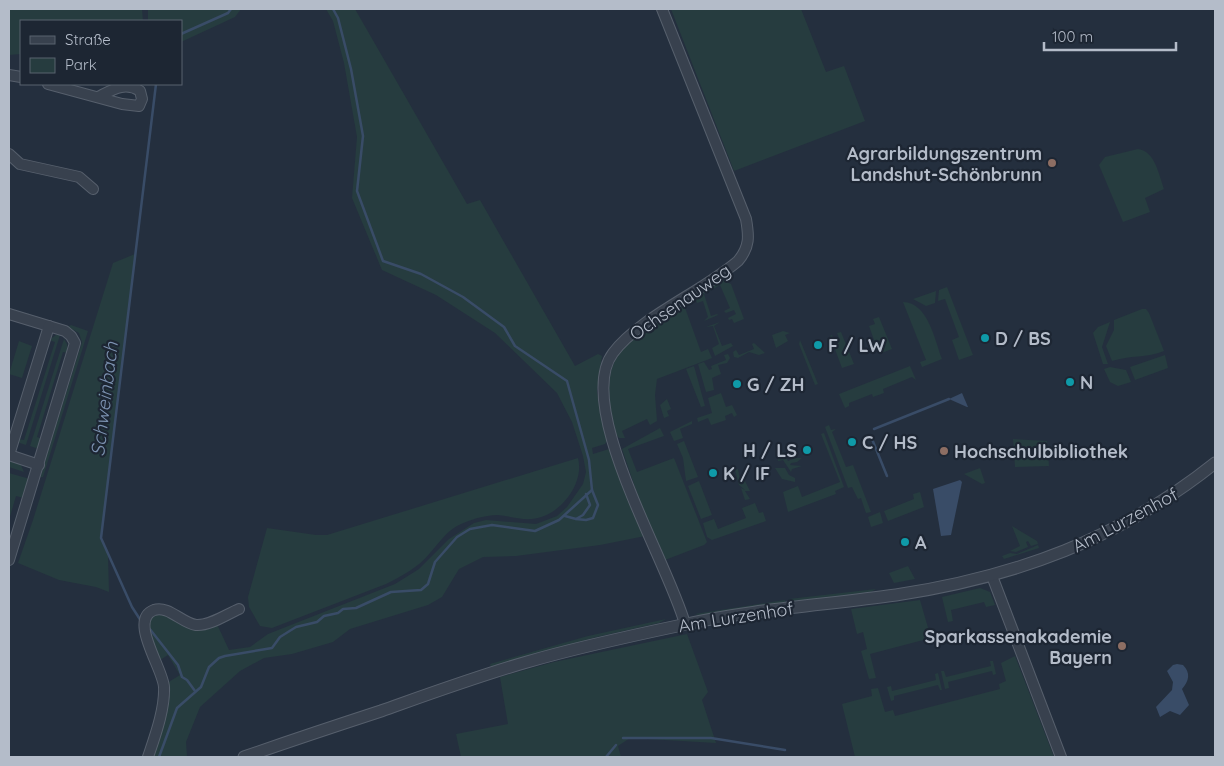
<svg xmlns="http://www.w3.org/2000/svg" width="1224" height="766" font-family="Quicksand,sans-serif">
<rect width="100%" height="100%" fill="#242f3e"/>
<!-- green -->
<g fill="#263c3f">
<path d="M9 9H142L143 21H21V54L9 55Z"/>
<path d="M148 9H241L235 17 181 42V21H148Z"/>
<path d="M326 9H355L467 204 480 200 575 366 598 354 602 356 597 391 600 410 609 438 605 444 592 448 593 454 609 449 613 450 645 536 600 545 516 556 483 557 459 569 442 597 428 605 350 629 333 642 292 654 264 658 240 671 200 707 186 742 187 757H148L167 683 180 675 168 655 157 662 144 623 154 610 184 621 215 620 229 650 250 647 268 634 395 584 419 569 449 539 474 523 486 520 536 524 557 516 567 507 583 484 586 472 583 456 572 422 557 393 495 333 436 295 382 270 352 198 357 137 344 63 333 21Z"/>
<path d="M671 9H801L826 72 844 66 865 121 734 171Z"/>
<path d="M1138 149C1155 151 1159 175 1164 189L1145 198 1150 212 1123 222 1099 165 1105 157Z"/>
<path d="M135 254 101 538 108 556 109 592 96 587 59 580 18 563 33 520 113 263Z"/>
<path d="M722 280 731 284 744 319 734 323 732 319 729 320 728 318 736 314 734 310 726 313 724 311 730 308 720 285 704 294 711 316 717 314 718 315 704 321 708 317 703 301 697 303 695 297Z"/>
<path d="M947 287 973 355 959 360 952 340 959 337 945 299 938 301 939 290Z"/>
<path d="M936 291 935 303 926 306 913 299Z"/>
<path d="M903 302C928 302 935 341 942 359L922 367 920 362 926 360Z"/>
<path d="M684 305 701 352 708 349 712 358 657 379 655 395 657 421 650 425 647 419 622 431 625 438H619L616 434C596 351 621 348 684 305Z"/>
<path d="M1142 309H1146L1149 313 1164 351C1147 358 1130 355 1112 361L1106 346 1114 330V320Z"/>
<path d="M879 317 892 349 879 354 869 326 875 324 873 319Z"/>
<path d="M720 322 714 326 722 346 731 343 733 346 715 356 712 348 719 344 713 326 706 327Z"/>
<path d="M1110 322 1102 347 1108 364H1103L1093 333 1098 327Z"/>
<path d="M71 325 88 331 43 477H40L82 342 79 333 68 327Z"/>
<path d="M783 331 790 333 785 335 788 341 776 348 772 335Z"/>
<path d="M841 332 854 364 842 368 830 336 832 335 835 342 840 340 837 333Z"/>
<path d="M56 335H60L26 445 17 442 18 439 24 440 55 342 49 340Z"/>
<path d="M64 339 67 344 68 353 63 352 37 437 42 439 39 449 30 446Z"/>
<path d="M800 340 818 384 815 385 799 344Z"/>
<path d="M19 341 32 346 22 378 9 374Z"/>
<path d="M754 343 765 353 759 355 749 352 738 358 734 357 733 352 736 350 739 355 754 349 752 344Z"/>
<path d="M728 354 730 358 727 363 718 365 721 374 712 378 714 390 706 392 698 364 704 362 709 370 712 369 711 366 726 360 724 355Z"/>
<path d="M1165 355 1168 368 1135 380 1130 367Z"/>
<path d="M694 366 705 406 701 407 686 369Z"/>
<path d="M910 366 916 380 912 377 883 389 884 393 873 397 872 394 849 403V406L845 408 839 394Z"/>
<path d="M1110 367 1126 370 1131 382 1118 386 1110 382 1104 369Z"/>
<path d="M721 393 726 407 732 405 737 415 734 417 732 413 725 416 726 420 711 425 708 418 698 422 697 418 712 413 708 398Z"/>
<path d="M667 399 671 409 667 411 669 416 664 418 660 405Z"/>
<path d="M692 421V424L680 429 683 438 674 441 670 432Z"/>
<path d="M829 425 831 430 836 429 832 432 846 467 853 465 871 512 866 513 861 498 858 499 852 487 848 488 825 427Z"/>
<path d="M660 428 664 436 628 449 637 472 674 458 707 542 704 545 665 560 640 502 622 449Z"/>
<path d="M824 433 844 487 835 491 836 494 788 512 783 492 798 486 802 497 840 482 821 434Z"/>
<path d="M1013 439 1047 441 1049 466 1015 467Z"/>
<path d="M684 441 698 477 686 481 683 458 677 444Z"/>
<path d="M783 452 788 461 794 458H802L797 462 791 463 790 465 802 466 792 469 791 472 783 460 778 461 777 454Z"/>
<path d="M578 458C585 484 559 517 532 519 521 520 509 516 498 515 484 515 469 520 457 526 445 533 439 543 430 553 419 567 402 576 386 584L272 628 260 626 249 607 248 597 267 528 316 535H327Z"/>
<path d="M9 460 20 463 24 472 9 467Z"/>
<path d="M775 468H785L789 475 795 478V482L782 479Z"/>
<path d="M980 468 985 483 982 484 964 474Z"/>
<path d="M738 469 740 480 744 479 750 491H745L750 499 745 500 741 488 745 490 739 485 735 470Z"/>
<path d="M9 473 30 479 24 498 16 496 9 520Z"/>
<path d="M699 481 712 515 701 519 688 486Z"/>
<path d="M920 492 924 507 888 521 884 511 914 499 913 494Z"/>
<path d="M755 503 759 513 763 512 766 521 712 540 707 537 703 523 714 519 718 529 746 518 742 508Z"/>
<path d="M880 512 883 523 871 527 868 517Z"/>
<path d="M1012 526 1037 541 1038 544 1031 546 1028 541 1026 542 1028 547 1016 552 1010 551 1020 546Z"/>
<path d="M1038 545 1039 548 1004 559 1002 556 1010 553 1017 554Z"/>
<path d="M908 566 915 579 894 583 889 573Z"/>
<path d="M980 588 990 592 995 605 986 607 984 602 951 610 953 621 948 622 942 597Z"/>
<path d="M876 589 871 592 790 603 789 599Z"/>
<path d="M785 600 786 603 703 616 695 614Z"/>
<path d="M920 600 931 638 870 654 876 678 869 679 861 651 867 649 863 632 857 634 851 609Z"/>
<path d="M666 619 659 623 597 637 491 667 490 664 588 636Z"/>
<path d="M687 634 708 692 702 700 716 743 630 738 618 746 621 757H461L456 734 508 724 500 677 554 662Z"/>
<path d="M1015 656 1054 757H855L842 704 872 696 871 689 878 688 885 712 893 710 895 716 1000 689 999 684 1006 681 1001 663Z"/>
<path d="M990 661H993L996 674 993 675 992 671 948 682 949 688 945 689 941 671H944L946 677 991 666Z"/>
<path d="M938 673 942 690H940L938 685 894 696V700L891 701 887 687 891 686 892 691 936 680 935 674Z"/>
</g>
<!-- water -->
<g fill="#394c67">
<path d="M962 393 968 407H967L949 399Z"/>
<path d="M960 480 962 482 951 535 941 536 933 489Z"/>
<path d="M1177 664 1183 665C1191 673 1189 681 1182 689L1189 705 1180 715 1170 711 1160 717 1156 707 1172 690 1173 682 1167 671 1173 665Z"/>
</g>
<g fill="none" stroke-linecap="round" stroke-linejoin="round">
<!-- stream -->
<g stroke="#394c67" stroke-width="2.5">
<path d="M181 34 228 13 231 9"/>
<path d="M874 429 949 399"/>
<path d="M872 439 887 476"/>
<path d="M565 516 576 519 583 515 590 505 586 494"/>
<path d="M576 519 586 520 593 518 598 505 592 490"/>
<path d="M141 621 132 607 101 538 156 84"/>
<path d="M149 628 178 665 182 677 187 680 195 691"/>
<path d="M623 738H711L785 750"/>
<path d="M159 757 177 708 201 687 209 667 219 658 225 656 272 648 280 637 296 627 317 622 324 616 338 613 343 609 356 608 391 592 421 590 428 584 435 562 457 537 470 529 492 525 535 531 559 520 592 490 589 460 567 381 515 346 504 327 463 297 421 274 383 261 357 191 363 136 351 69 338 18 333 9"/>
<path d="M606 757 616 745"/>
</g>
<defs>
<g id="minor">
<path d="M662 9 746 219C749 236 750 247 738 261 702 292 640 317 613 353 573 406 669 564 685 624"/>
<path d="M9 75 21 77"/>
<path d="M48 84 122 104 139 106 142 99 140 91C125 81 112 90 98 97"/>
<path d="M9 154 20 164 79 177 93 189"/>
<path d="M9 314 65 331 71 336 75 343 9 560"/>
<path d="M9 455 49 326"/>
<path d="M9 455 39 465"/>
<path d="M992 576 1061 757"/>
<path d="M148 757C155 736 165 709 164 687 163 668 128 620 154 610 168 605 182 623 196 625 210 626 227 614 239 609"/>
</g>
<path id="tertiary" d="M244 757C290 741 335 726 381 711 429 694 478 676 527 662 578 647 630 636 682 625 753 609 825 605 896 595 1015 577 1120 539 1215 463"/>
</defs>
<!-- minor casing -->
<use href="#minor" stroke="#565f6c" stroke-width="12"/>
<!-- tertiary casing -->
<use href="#tertiary" stroke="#565f6c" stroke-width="13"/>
<!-- minor -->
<use href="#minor" stroke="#38414e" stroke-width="10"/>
<!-- tertiary -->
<use href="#tertiary" stroke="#38414e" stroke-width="11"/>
</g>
<!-- markers -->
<g fill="#8d6e63" stroke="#1d2633" stroke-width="2">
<circle cx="1052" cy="163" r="5"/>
<circle cx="944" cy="451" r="5"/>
<circle cx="1122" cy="646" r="5"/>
</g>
<g fill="#0f9aa8" stroke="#1d2633" stroke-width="2">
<circle cx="985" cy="338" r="5"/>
<circle cx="818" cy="345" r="5"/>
<circle cx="1070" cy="382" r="5"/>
<circle cx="737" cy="384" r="5"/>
<circle cx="852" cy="442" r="5"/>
<circle cx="807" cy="450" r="5"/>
<circle cx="713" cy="473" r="5"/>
<circle cx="905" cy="542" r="5"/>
</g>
<g text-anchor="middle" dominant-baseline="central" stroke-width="4.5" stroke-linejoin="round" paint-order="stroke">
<!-- poi labels -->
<g font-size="18" font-weight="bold" fill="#b4bcc9" stroke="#1d2633" text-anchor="start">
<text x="1042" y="153" text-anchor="end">Agrarbildungszentrum<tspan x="1042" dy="21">Landshut-Schönbrunn</tspan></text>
<text x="995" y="338">D / BS</text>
<text x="828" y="345">F / LW</text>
<text x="1080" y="382">N</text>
<text x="747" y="384">G / ZH</text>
<text x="862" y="442">C / HS</text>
<text x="797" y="450" text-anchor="end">H / LS</text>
<text x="954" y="451">Hochschulbibliothek</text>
<text x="723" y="473">K / IF</text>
<text x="915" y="542">A</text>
<text x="1112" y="636" text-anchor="end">Sparkassenakademie<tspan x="1112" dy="21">Bayern</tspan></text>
</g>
<!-- street labels -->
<g font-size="18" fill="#b4bcc9" stroke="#1d2633">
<text transform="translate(680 302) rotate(-35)">Ochsenauweg</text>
<text transform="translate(1125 520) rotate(-28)">Am Lurzenhof</text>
<text transform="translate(736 617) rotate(-9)">Am Lurzenhof</text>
</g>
<!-- water labels -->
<g font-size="19" font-style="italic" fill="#7c92b1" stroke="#1d2633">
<text transform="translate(104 399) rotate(-83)">Schweinbach</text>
</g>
</g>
<!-- border -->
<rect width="1224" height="766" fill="none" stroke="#b4bcc9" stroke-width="20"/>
<!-- legend -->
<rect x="20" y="20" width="162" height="65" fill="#1d2633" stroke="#59626f"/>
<rect x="30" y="36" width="25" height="8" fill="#38414e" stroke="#59626f"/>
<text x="65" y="45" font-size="15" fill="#b4bcc9">Straße</text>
<rect x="30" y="58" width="25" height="15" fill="#263c3f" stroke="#59626f"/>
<text x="65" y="70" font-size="15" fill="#b4bcc9">Park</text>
<!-- scale -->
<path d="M1044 42v8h132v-8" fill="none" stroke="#b4bcc9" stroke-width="2.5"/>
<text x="1052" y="42" font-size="15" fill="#b4bcc9" stroke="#1d2633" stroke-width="4" paint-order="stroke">100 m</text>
</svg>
